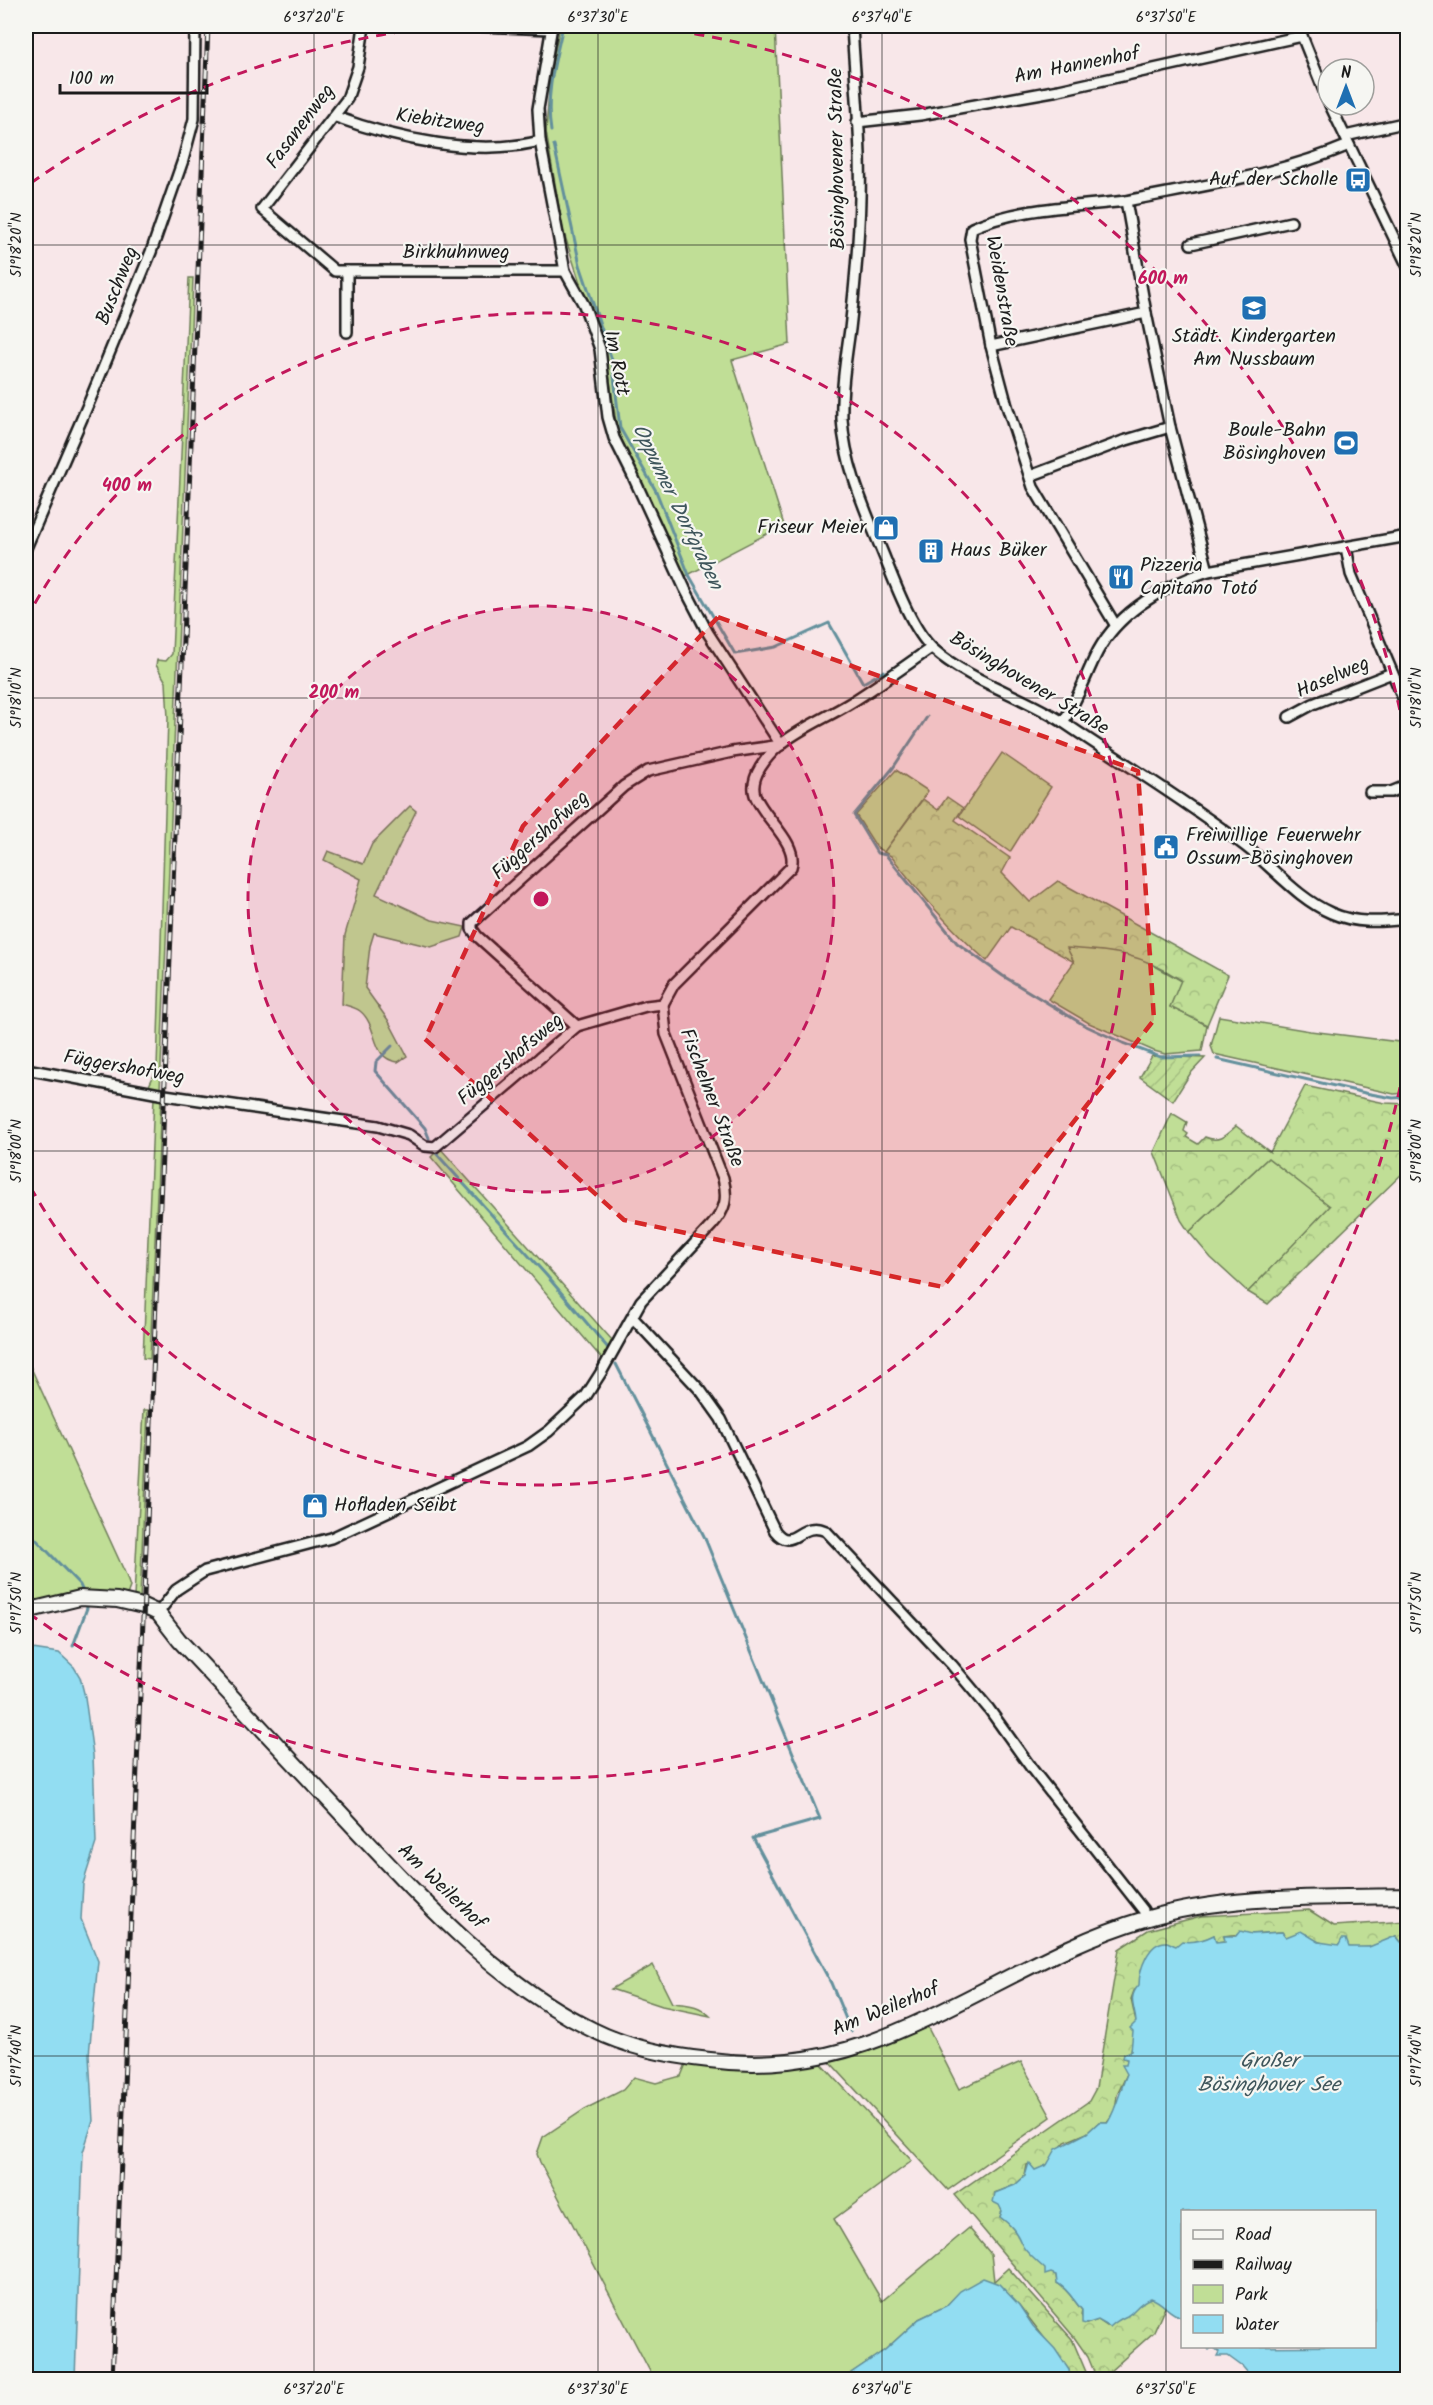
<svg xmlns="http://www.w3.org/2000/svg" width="1433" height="2405" font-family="Kalam,sans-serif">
<defs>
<pattern id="forest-crowns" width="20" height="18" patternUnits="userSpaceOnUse" patternTransform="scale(1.5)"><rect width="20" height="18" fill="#c0de96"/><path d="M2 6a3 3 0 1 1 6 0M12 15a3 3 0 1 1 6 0" fill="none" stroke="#a4be81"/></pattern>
<pattern id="garden-furrows" width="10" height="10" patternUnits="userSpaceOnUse" patternTransform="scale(1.5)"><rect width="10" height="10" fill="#c0de96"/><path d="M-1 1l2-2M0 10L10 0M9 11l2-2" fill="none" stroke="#a4be81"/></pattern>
</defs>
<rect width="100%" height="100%" fill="#f8e7e9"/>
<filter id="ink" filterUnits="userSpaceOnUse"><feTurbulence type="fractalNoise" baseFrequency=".0167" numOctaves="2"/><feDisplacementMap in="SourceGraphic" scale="12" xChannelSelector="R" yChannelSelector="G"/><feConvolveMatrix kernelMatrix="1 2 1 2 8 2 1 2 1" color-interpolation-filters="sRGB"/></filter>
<g filter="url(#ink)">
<!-- green -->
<g fill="#c0de96" stroke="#6e7d59" stroke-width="1.5">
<path d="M560 26H775L790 344 732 360 784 525 684 577 618 436 605 346 582 289 563 230 546 132 550 74Z"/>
<path d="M189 278H193L160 1090 148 1088 157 1068 168 718 166 682 156 665 157 660 166 661 172 654Z"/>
<path d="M1002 753 1051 787 1010 852 959 816Z"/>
<path d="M896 770 928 791 884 852 877 848 856 815Z"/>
<path d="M410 806 416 811 376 894 432 920 465 927 462 937 431 947 374 933 370 946 365 988 388 1020 407 1056 398 1062C370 1059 379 1026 360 1011 355 1007 347 1006 342 1004L345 935 361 879 324 860 328 851 363 864 372 844Z"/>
<path d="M1066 947 1122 952 1139 957 1182 981 1170 1007 1207 1025 1202 1051 1165 1054 1154 1051 1089 1023 1048 999 1074 962Z"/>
<path d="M1219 1016 1310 1031 1407 1043V1093L1394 1094 1214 1054 1211 1046Z"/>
<path d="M154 1097 161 1098 150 1359 143 1358Z"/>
<path d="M440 1148 613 1341 602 1359 431 1157Z"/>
<path d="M1268 1158 1331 1206 1248 1292 1211 1258 1189 1232Z"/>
<path d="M26 1357 126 1575 130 1587 127 1595 93 1592 26 1608Z"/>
<path d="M144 1410H148L140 1599 134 1597Z"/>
<path d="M653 1965 672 2003C688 2005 698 2004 710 2016L662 2006 611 1989Z"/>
<path d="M926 2024 959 2089 1021 2062 1051 2117 948 2190 828 2060Z"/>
<path d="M819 2061 912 2161 834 2219 882 2301 969 2228 991 2254 994 2281 992 2283 961 2291 946 2306 919 2319 885 2350 842 2379H654L540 2162 537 2154 543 2137 585 2109 623 2090 634 2077 656 2083 681 2076 686 2064Z"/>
</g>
<!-- forest -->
<g fill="url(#forest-crowns)" stroke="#6e7d59" stroke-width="1.5">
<path d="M947 797 963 808 955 820 1010 858 1002 873 1030 902 1058 881 1228 975 1207 1025 1170 1007 1181 980C1139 953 1116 951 1067 948L1074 962 1011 927 987 961C950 929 921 894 891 856L884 852 923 799 938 810Z"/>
<path d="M1305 1086 1385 1103 1407 1104V1169L1268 1304 1248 1292 1330 1206 1268 1158 1189 1232 1181 1220 1154 1152 1172 1113 1187 1122 1184 1131 1188 1134 1186 1137 1198 1144 1205 1137C1219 1143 1225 1136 1236 1126L1270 1152Z"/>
<path d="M1309 1910 1334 1926 1407 1921V1943L1401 1942 1396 1936C1388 1940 1378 1945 1369 1947 1355 1949 1314 1946 1306 1934L1286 1937 1282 1932 1231 1935 1224 1936 1225 1941 1216 1942 1214 1935 1206 1939 1189 1943 1134 1991 1131 1999 1136 2022 1131 2051 1123 2058 1127 2059V2074L1117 2095 1115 2111 1107 2122H1099L1087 2133 1065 2142 1047 2165 1035 2171 1029 2164 1027 2165 1025 2176 1015 2185 995 2193 1002 2211 1000 2217C1024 2233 1030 2262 1056 2275L1057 2283C1068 2289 1073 2300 1082 2310L1081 2315 1086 2324 1098 2320 1107 2326 1140 2301 1151 2297 1162 2302 1165 2307 1154 2332 1101 2379H1097L1088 2357 1074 2337 954 2195 1089 2101 1096 2088 1119 1949 1148 1930 1201 1916Z"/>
<path d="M1008 2268 1072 2339 1089 2379H1070L1069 2370 1019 2305 992 2283Z"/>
</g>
<!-- garden -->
<path fill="url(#garden-furrows)" stroke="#6e7d59" stroke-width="1.5" d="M1152 1056 1205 1058 1190 1074 1173 1101 1140 1077Z"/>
<!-- water -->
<g fill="#92ddf2" stroke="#63909c" stroke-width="1.5">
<path d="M26 1648 59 1653 74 1667 80 1677 85 1697 93 1755 96 1843 83 1884 81 1919 98 1961 89 2055 93 2121 83 2152 75 2379H26Z"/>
<path d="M1240 1931 1252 1934 1282 1932 1286 1937 1301 1931 1319 1942 1339 1945 1342 1939H1346L1349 1947H1369L1396 1936 1401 1942 1407 1943V2379H1253L1243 2367 1228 2356H1217L1219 2352 1213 2347 1209 2350 1207 2347 1374 2346V2212H1182V2317C1168 2314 1165 2303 1151 2298 1137 2303 1136 2311 1127 2316 1120 2319 1116 2321 1110 2327L1098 2320 1086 2324 1082 2323V2310C1073 2300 1068 2289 1057 2283L1056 2275 1051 2273 1045 2275V2269C1038 2262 1025 2253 1021 2243 1016 2231 1011 2225 1000 2217L1002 2211 999 2205 993 2202 995 2193 1015 2185 1025 2176 1029 2163 1035 2170 1047 2165 1056 2149 1087 2133 1099 2122H1108C1117 2107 1120 2090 1127 2074L1122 2065H1126L1127 2059 1123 2058 1124 2054 1131 2051 1133 2031 1130 2028 1136 2022C1135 2007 1127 1998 1139 1985 1139 1971 1148 1941 1167 1942 1170 1943 1173 1945 1176 1946L1182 1941C1193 1943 1204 1940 1214 1935L1216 1942 1225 1941 1224 1936H1236Z"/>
<path d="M983 2278 999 2284 1019 2305 1033 2326 1055 2349 1069 2370 1070 2379H842L885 2350 919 2319 946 2306 960 2291Z"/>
</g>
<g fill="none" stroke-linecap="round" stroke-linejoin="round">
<!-- stream -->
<g stroke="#63909c" stroke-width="3">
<path d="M551 131C545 95 555 61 563 26"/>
<path d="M554 145 580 265 612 360 620 428 656 491 689 575 735 654 776 647 829 623 863 683 884 671"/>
<path d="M927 717 893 768 854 815 877 853 886 855 957 943 1003 976 1084 1025 1123 1043 1160 1057 1200 1056"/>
<path d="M392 1046 376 1062 375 1071 425 1128 429 1138"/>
<path d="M1217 1059 1365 1093 1393 1098 1408 1097"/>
<path d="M434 1151 547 1276 608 1348"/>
<path d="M616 1364 704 1536 820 1819 753 1838 831 1983 851 2031"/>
<path d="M26 1529 80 1585 85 1596"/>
<path d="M73 1646 87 1608 86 1602"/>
</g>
<defs>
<g id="street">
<path d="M364 26 358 67 347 99 262 209 335 271H565"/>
<path d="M478 26 551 29"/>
<path d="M552 26 538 109 540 141 565 271 584 305 600 349 608 417 614 438 632 474 685 589 708 633 781 745"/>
<path d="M852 26C855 82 862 141 860 198 859 242 855 285 850 329 846 358 841 389 842 419 845 469 868 516 886 561 896 586 913 631 933 649 969 681 1021 695 1063 722 1123 763 1187 801 1245 846 1274 868 1297 898 1331 913 1356 924 1381 922 1408 919"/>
<path d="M1300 26 1302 36 1328 101"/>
<path d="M1330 105 1408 267"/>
<path d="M336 117C396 139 477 157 540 141"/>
<path d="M857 122 920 115 1059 90 1302 36"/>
<path d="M1345 136 1408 122"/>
<path d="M1191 244 1291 222"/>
<path d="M347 271V332"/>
<path d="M991 346 1146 313"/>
<path d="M1030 476 1123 441 1170 427"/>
<path d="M1346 547 1351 574 1408 710"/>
<path d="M26 548 90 400 151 252 183 160 194 119 195 26"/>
<path d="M1208 571 1170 427 1146 313 1126 201C1201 186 1278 175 1349 145"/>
<path d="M1116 626 1033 487 1007 406 991 346 970 239 972 228C1019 207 1075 207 1126 201"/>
<path d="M1289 717 1313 704 1392 673"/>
<path d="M1063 722C1078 700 1086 674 1098 651 1121 609 1165 586 1208 571L1408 536"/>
<path d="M1370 792H1391L1408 785"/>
<path d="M577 1026 477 936 472 929V923L624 786 648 771 732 752 781 745"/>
<path d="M26 1069 165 1095 378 1126 409 1135 425 1146 435 1147 577 1026 646 1006 663 1004"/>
<path d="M633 1318 701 1391 721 1419 775 1531C793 1554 800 1519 826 1531L952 1665 989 1709 1032 1769 1143 1910"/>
<path d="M158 1613 176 1590 205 1571 331 1538 528 1446 549 1431 586 1396 602 1371 641 1301 712 1225C726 1209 728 1198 723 1178L666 1034 663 1004 674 984 791 867C799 843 763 818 755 795 749 777 767 756 780 745 800 728 830 716 852 702 879 685 905 666 931 648"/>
</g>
<path id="secondary" d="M26 1611 80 1598 117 1600 143 1606 158 1613 179 1640C236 1701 293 1762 350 1823 422 1900 497 1983 593 2030 629 2048 670 2056 710 2060 761 2067 816 2061 865 2044 962 2010 1046 1948 1145 1919 1229 1894 1321 1898 1408 1896"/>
</defs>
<!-- street casing -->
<use href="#street" stroke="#1c1c1c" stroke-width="14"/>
<!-- secondary casing -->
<use href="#secondary" stroke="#1c1c1c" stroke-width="18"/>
<!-- street -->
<use href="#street" stroke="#f6f6f2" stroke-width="9"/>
<!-- secondary -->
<use href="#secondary" stroke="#f6f6f2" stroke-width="14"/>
<defs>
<path id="rail" d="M112 2380 208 26"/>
</defs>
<!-- rail casing -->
<use href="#rail" stroke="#1c1c1c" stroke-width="5"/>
<!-- rail -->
<use href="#rail" stroke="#f6f6f2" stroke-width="3" stroke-dasharray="9" stroke-linecap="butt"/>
</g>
</g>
<!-- marked area -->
<path fill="#d62828" fill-opacity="0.2" stroke="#d62828" stroke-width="4.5" stroke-dasharray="12 8" stroke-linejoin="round" d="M718 617 1138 771 1154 1020 943 1287 624 1220 425 1039 523 826Z"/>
<!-- ticks -->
<path fill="none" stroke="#1c1c1c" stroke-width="1.5" stroke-opacity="0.45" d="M31 26V2380M314 26V2380M598 26V2380M882 26V2380M1166 26V2380M26 245H1408M26 698H1408M26 1151H1408M26 1603H1408M26 2056H1408"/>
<!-- distance rings -->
<circle cx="541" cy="899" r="293" fill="#c2185b" fill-opacity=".12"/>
<g fill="none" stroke="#c2185b" stroke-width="3" stroke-dasharray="10 8">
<circle cx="541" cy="899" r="293"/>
<path d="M26 619A586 586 0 1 1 26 1179"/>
<path d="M1407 1052A879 879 0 0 1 31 1615M31 183A879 879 0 0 1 441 26M641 26A879 879 0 0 1 1407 746"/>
</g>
<!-- icons -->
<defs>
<symbol id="bus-square" viewBox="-11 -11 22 22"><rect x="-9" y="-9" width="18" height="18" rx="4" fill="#1f6fb2" stroke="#f6f6f2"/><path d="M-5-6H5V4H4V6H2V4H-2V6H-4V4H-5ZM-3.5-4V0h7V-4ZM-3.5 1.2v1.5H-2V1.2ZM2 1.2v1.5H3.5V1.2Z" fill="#fff"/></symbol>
<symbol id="school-square" viewBox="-11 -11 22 22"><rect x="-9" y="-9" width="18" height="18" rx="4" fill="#1f6fb2" stroke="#f6f6f2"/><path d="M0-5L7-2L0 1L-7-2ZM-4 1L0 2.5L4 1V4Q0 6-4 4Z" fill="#fff"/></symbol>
<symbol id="stadium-square" viewBox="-11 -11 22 22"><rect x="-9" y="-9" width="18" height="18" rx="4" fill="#1f6fb2" stroke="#f6f6f2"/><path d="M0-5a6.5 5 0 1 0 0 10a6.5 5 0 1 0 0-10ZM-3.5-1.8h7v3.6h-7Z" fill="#fff"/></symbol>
<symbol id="shop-square" viewBox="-11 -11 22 22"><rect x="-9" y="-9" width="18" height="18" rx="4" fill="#1f6fb2" stroke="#f6f6f2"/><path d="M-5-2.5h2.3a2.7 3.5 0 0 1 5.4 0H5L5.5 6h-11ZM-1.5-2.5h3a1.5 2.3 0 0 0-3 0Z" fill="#fff"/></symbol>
<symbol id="building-square" viewBox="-11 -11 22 22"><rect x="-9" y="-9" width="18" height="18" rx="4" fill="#1f6fb2" stroke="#f6f6f2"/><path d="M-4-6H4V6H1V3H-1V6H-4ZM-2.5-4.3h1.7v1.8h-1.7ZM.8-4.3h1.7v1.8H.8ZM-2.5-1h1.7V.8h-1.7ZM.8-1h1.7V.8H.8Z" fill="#fff"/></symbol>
<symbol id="restaurant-square" viewBox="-11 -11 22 22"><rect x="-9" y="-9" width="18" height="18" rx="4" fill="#1f6fb2" stroke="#f6f6f2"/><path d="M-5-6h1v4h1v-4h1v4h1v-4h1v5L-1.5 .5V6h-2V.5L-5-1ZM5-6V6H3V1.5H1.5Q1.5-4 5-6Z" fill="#fff"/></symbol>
<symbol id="civic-square" viewBox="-11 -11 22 22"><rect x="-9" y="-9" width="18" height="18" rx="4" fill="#1f6fb2" stroke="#f6f6f2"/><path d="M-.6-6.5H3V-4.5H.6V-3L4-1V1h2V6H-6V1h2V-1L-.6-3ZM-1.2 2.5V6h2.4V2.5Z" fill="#fff"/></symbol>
</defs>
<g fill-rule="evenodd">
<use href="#bus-square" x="1343" y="165" width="30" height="30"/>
<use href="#school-square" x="1239" y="293" width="30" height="30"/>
<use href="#stadium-square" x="1331" y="428" width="30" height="30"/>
<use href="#shop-square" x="871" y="513" width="30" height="30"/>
<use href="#building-square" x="916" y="536" width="30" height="30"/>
<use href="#restaurant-square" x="1106" y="562" width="30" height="30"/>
<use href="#civic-square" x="1151" y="832" width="30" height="30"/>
<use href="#shop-square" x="300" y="1491" width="30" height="30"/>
</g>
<g text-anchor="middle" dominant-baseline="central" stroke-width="4.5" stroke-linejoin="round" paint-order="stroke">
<!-- street labels -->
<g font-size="20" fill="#1c1c1c" stroke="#f6f6f2">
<text transform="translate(1077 66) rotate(-11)">Am Hannenhof</text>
<text transform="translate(440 122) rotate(8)">Kiebitzweg</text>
<text transform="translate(301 127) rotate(-53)">Fasanenweg</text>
<text transform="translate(838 159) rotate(-91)">Bösinghovener Straße</text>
<text x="456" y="253">Birkhuhnweg</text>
<text transform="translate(118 286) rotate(-68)">Buschweg</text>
<text transform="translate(1001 291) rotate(80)">Weidenstraße</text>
<text transform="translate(616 363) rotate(79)">Im Rott</text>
<text transform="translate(1333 678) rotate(-23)">Haselweg</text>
<text transform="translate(1029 684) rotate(31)">Bösinghovener Straße</text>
<text transform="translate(541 836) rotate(-42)">Függershofweg</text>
<text transform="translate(511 1060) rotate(-40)">Függershofsweg</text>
<text transform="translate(124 1068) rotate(10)">Függershofweg</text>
<text transform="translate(711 1098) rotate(69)">Fischelner Straße</text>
<text transform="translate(441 1887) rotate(44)">Am Weilerhof</text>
<text transform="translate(886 2010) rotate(-22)">Am Weilerhof</text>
</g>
<!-- poi labels -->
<g font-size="20" fill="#1c1c1c" stroke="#f6f6f2" text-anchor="start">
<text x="1338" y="180" text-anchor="end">Auf der Scholle</text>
<text x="1254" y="337" text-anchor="middle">Städt. Kindergarten<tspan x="1254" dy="23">Am Nussbaum</tspan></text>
<text x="1326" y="431" text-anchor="end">Boule-Bahn<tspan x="1326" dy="23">Bösinghoven</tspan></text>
<text x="866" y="528" text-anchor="end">Friseur Meier</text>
<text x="950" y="551">Haus Büker</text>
<text x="1140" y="566">Pizzeria<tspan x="1140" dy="23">Capitano Totó</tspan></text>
<text x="1186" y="836">Freiwillige Feuerwehr<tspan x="1186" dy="23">Ossum-Bösinghoven</tspan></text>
<text x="334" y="1506">Hofladen Seibt</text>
</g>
<!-- water labels -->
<g font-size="21" font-style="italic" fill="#3f565c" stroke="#f6f6f2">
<text transform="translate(677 507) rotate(64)">Oppumer Dorfgraben</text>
<text x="1269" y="2061">Großer<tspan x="1269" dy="24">Bösinghover See</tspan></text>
</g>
</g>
<circle cx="541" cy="899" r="9" fill="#c2185b" stroke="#f6f6f2" stroke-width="3"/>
<g font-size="18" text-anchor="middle" font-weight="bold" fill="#c2185b" stroke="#f6f6f2" stroke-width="4.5" stroke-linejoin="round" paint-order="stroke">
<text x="1163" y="284">600 m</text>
<text x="127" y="491">400 m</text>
<text x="334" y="698">200 m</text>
</g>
<!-- margin -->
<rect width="1433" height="2405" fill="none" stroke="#f6f6f2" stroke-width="66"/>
<!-- legend -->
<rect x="1181" y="2210" width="195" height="138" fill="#f6f6f2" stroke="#9f9f9c" stroke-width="1.5"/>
<rect x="1193" y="2230" width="30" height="9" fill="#f6f6f2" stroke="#9f9f9c" stroke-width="1.5"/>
<text x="1235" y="2240" font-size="18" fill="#1c1c1c">Road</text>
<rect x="1193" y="2260" width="30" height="9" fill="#1c1c1c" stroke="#9f9f9c" stroke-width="1.5"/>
<text x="1235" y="2270" font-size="18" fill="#1c1c1c">Railway</text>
<rect x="1193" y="2285" width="30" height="18" fill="#c0de96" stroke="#9f9f9c" stroke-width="1.5"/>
<text x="1235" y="2300" font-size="18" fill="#1c1c1c">Park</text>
<rect x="1193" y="2315" width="30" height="18" fill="#92ddf2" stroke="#9f9f9c" stroke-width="1.5"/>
<text x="1235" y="2330" font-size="18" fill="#1c1c1c">Water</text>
<!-- north arrow -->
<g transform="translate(1346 87)"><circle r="28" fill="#f6f6f2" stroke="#9f9f9c" stroke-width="1.5"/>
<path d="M0-4.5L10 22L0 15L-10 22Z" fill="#1f6fb2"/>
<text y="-9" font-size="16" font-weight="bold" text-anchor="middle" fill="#1c1c1c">N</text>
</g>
<!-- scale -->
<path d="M60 84v9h147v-9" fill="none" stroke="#1c1c1c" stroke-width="3"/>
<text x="69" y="84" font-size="18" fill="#1c1c1c" stroke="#f6f6f2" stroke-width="4.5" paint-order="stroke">100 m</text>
<rect x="33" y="33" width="1367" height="2339" fill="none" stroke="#1c1c1c" stroke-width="2"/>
<g font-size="15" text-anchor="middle" fill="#1c1c1c">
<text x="314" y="22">6°37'20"E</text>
<text x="598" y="22">6°37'30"E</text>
<text x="882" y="22">6°37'40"E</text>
<text x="1166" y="22">6°37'50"E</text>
<text transform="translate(16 245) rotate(-90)" y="5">51°18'20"N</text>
<text transform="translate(1416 245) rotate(-90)" y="5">51°18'20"N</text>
<text transform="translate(16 698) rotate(-90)" y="5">51°18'10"N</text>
<text transform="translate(1416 698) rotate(-90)" y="5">51°18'10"N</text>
<text transform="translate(16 1151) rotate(-90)" y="5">51°18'00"N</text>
<text transform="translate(1416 1151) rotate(-90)" y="5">51°18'00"N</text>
<text transform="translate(16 1603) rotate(-90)" y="5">51°17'50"N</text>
<text transform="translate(1416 1603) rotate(-90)" y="5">51°17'50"N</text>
<text transform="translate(16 2056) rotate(-90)" y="5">51°17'40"N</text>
<text transform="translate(1416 2056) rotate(-90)" y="5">51°17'40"N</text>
<text x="314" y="2394">6°37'20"E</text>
<text x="598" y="2394">6°37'30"E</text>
<text x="882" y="2394">6°37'40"E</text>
<text x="1166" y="2394">6°37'50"E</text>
</g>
</svg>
